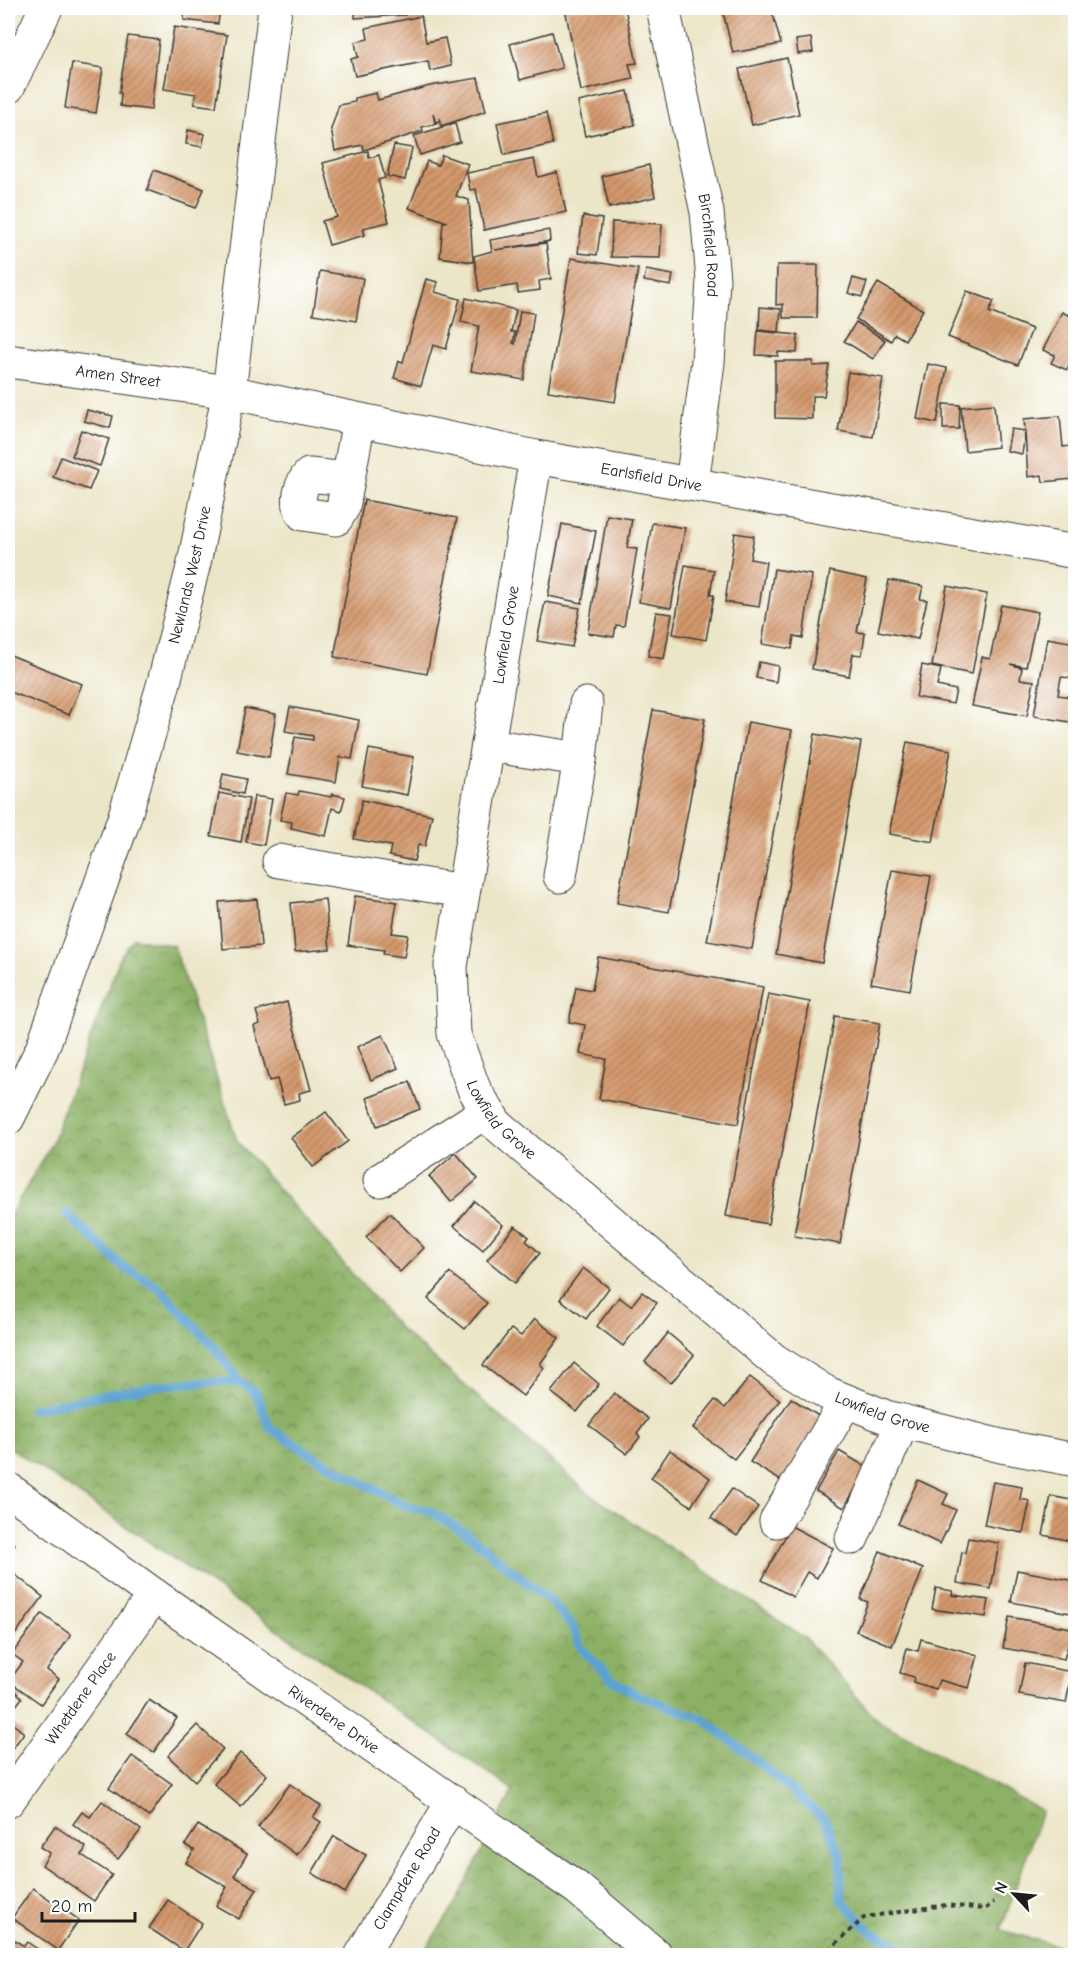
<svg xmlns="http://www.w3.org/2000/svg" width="1083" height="1963" font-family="'Comic Neue',sans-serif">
<defs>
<pattern id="forest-crowns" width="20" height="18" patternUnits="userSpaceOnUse" patternTransform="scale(1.5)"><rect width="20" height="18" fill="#8cb065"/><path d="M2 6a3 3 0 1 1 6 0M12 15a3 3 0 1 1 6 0" fill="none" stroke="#728e52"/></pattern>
<pattern id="building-hatch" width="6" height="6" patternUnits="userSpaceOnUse" patternTransform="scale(1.5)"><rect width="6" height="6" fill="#d4986c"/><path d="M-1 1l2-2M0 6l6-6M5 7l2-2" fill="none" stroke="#ab7b58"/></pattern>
</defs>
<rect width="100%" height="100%" fill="#fff"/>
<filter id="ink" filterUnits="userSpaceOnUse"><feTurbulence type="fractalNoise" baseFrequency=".0167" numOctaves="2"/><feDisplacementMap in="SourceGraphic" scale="12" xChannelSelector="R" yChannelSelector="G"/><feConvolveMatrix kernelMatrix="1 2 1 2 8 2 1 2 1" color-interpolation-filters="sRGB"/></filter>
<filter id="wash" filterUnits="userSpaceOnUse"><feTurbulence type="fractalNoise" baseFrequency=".008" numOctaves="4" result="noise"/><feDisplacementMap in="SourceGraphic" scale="24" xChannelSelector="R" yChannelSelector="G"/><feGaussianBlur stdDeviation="1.35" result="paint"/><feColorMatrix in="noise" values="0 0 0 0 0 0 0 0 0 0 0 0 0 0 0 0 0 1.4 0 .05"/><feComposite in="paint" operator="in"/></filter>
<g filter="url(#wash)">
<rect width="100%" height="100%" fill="#ece6c8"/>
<!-- forest -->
<path fill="url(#forest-crowns)" stroke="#546640" stroke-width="1.5" d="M134 938 174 946 237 1141 401 1330 591 1495 804 1637 877 1720 1042 1811 1001 1930 1075 1951V1955H421L452 1910 513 1790 8 1446V1219L51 1145 121 955Z"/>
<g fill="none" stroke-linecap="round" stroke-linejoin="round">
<!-- stream -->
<g stroke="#5ca2d2" stroke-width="9">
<path d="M66 1213 123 1267 157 1286 215 1348 241 1383 256 1393 270 1428 320 1460 408 1507 430 1511 466 1533 552 1603 573 1627 581 1648 612 1680 638 1695 703 1719 768 1770 825 1820 841 1857V1899L871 1932 897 1944 913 1956"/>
<path d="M32 1409C100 1397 172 1377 241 1383"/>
</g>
</g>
<g id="blocks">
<!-- building -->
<g fill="url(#building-hatch)">
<path d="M185 8H220L218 24 184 20Z"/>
<path d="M355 8H404L405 15 355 18Z"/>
<path d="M565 8H625L637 63 629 64 633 79 581 91Z"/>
<path d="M722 8H771L781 44 733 53Z"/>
<path d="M421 16 426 42 445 38 451 66 430 71 428 61 355 76 351 59 358 57 355 42 368 39 366 28Z"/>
<path d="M174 27 227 35 216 107 194 104 196 94 164 89Z"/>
<path d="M552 32 562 68 520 80 510 44Z"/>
<path d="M128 36 159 40 151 110 120 106 121 93H119Z"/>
<path d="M811 38 813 52 798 54 796 40Z"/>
<path d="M787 58 799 114 752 125 739 69Z"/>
<path d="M72 63 103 68 96 113 65 108Z"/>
<path d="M478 78 486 111 441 126 440 119 436 124 433 113 435 124 422 127 423 131 364 150 363 145 335 151 331 129 339 105 355 102V98L376 93 378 100 430 86Z"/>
<path d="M628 91 635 125 585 136 578 102Z"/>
<path d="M546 113 553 144 504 155 497 123Z"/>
<path d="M455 123 460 142 420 155 414 136Z"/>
<path d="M188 130 205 134 202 147 186 144Z"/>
<path d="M394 145 412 148 405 180 387 176Z"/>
<path d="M368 151 369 158 379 155 385 178 378 180 389 222 363 228 365 235 329 245 322 221 337 217 323 163Z"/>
<path d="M442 155 468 164 456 196 469 200 473 262 440 257 443 222H447L409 208 427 161 438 165Z"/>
<path d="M534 159 538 177 557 172 566 212 484 230 476 189 470 190 467 173Z"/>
<path d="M649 165 655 197 609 208 602 176Z"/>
<path d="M154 170 204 189 196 208 147 190Z"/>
<path d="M583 216 602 219 597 255 578 253Z"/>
<path d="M612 222 662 224 660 258 611 257Z"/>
<path d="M549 230 550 241 495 250 546 243 551 279 539 281 540 290 518 293 517 285 479 291 474 256 492 251 490 240Z"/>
<path d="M571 258 638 269 615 402 548 391Z"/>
<path d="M777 265H818L817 318H783V304L776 305Z"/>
<path d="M646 270 673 275 671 286 644 281Z"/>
<path d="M320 271 363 278 356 321 313 314Z"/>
<path d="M853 278 867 282 862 297 848 293Z"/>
<path d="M426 279 438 282 435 292 460 299 446 349 433 345 421 386 394 378 399 361 403 362Z"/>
<path d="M878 283 923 310 905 340 895 334 891 341 856 319Z"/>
<path d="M967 291 994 301 989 312 1032 329 1018 365 948 337Z"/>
<path d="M466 298 516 310 511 332H515L513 343 515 344 520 311 534 313 524 380 471 371 479 326 461 322Z"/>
<path d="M760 307 781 309 779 332 759 330Z"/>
<path d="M1062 312 1076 319V368L1069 365 1067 370 1051 363 1055 355 1043 350Z"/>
<path d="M856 322 885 340 873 359 844 341Z"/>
<path d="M758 331 798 335 797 353 778 352V356L756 355Z"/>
<path d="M775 361H813V366L829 365 824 396H812V419L775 418Z"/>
<path d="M928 364 947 368 937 423 917 419Z"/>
<path d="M848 372 883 378 873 437 838 431Z"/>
<path d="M943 404 960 405 959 429H943Z"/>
<path d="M994 404 998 447 965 451 961 407Z"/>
<path d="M87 410 113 416 110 428 84 421Z"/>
<path d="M1060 416 1063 447 1070 446 1073 479 1043 482 1042 475 1028 477 1025 433 1022 454 1007 451 1011 429 1025 431 1024 419Z"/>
<path d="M81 430 109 439 100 466 72 456Z"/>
<path d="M61 457 97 471 89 490 53 477Z"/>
<path d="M364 500 457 518 427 674 334 657Z"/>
<path d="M607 515 632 519 627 548 637 549 624 626 616 625 614 637 588 633Z"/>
<path d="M652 523 685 528 671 608 639 602Z"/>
<path d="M562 524 596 531 582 603 548 596Z"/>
<path d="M735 533 754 536 750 559 766 562 759 607 725 602Z"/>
<path d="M685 565 714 570 710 595H714L706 640 673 634Z"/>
<path d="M774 569 812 575 803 638 794 636 792 649 762 644Z"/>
<path d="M830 571 867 579 857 632 865 633 862 655 853 654 849 676 812 669Z"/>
<path d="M889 580 923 586 920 599 927 600 918 639 878 631Z"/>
<path d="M947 586 987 594 972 674 932 666Z"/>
<path d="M545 602 580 608 572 647 537 641Z"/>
<path d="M1001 605 1038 612 1026 667 1010 664 1022 668 1020 679 1034 681 1027 716 972 706 982 657 990 659Z"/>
<path d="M656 612 672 614 664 659 648 656Z"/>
<path d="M1047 638 1076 643 1072 678 1061 677 1058 695 1076 698V723L1034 716Z"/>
<path d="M8 654 82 684 69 715 8 691Z"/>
<path d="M759 662 778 666 776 682 756 678Z"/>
<path d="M922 665 941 669 937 686 956 690 953 704 916 697Z"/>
<path d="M290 707 359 720 352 759 340 757 336 782 288 774 295 737 313 740V736L285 731Z"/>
<path d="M245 708 276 714 269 757 237 751Z"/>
<path d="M653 710 705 719 669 912 617 903Z"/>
<path d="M748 722 792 730 752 949 707 941Z"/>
<path d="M815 734 861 742 822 963 776 954Z"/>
<path d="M907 742 951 750 933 842 889 834Z"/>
<path d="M369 749 414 757 407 795 362 786Z"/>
<path d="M223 774 246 779 243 794 220 789Z"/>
<path d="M299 791 331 797 332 794 345 797 341 811 332 808 326 836 291 828 292 822 280 820 286 793 298 795Z"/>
<path d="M219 793 249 799 241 842 211 836Z"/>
<path d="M254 796 272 799 264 845 246 842Z"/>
<path d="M362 800 432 815 425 846 418 845 414 861 389 856 391 846 354 839Z"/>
<path d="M892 870 931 876 910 990 871 983Z"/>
<path d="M355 896 397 902 392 933 408 935 404 957 383 954 384 950 348 945Z"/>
<path d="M257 899 261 946 223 949 219 902Z"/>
<path d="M325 899 330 949 295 952 291 903Z"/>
<path d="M598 957 763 987 738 1124 599 1099 606 1059 580 1054 585 1025 569 1022 576 987 592 990Z"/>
<path d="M768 994 810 1002 768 1224 726 1216Z"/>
<path d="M287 1002 311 1090 299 1093 300 1100 284 1104 277 1079 269 1081 254 1026 260 1024 256 1011Z"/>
<path d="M835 1016 880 1023 840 1244 794 1236Z"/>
<path d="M383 1035 398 1068 371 1080 357 1047Z"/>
<path d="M410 1082 420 1109 377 1126 367 1098Z"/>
<path d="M326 1112 348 1141 313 1167 291 1138Z"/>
<path d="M456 1153 478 1179 451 1202 429 1176Z"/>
<path d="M474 1201 503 1225 483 1250 454 1226Z"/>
<path d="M390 1213 424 1248 400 1272 366 1237Z"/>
<path d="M515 1226 529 1237 526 1241 540 1253 515 1283 487 1260Z"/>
<path d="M583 1268 609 1288 586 1319 560 1299Z"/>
<path d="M450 1273 487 1303 465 1329 428 1299Z"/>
<path d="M642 1292 657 1303 623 1346 597 1326 619 1297 631 1306Z"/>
<path d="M535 1319 559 1338 540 1364 544 1368 523 1396 483 1365 511 1329 521 1336Z"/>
<path d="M668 1333 694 1355 671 1383 645 1362Z"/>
<path d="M574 1363 599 1384 577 1412 551 1392Z"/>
<path d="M750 1377 780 1400 734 1459 693 1428 715 1400 725 1408Z"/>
<path d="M614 1393 648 1419 637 1434 640 1437 627 1454 589 1425Z"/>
<path d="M791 1398 823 1419 783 1482 750 1462Z"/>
<path d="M670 1450 710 1478 691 1506 651 1478Z"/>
<path d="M839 1451 868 1468 844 1508 816 1491Z"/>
<path d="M918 1480 948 1494 943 1504 956 1510 940 1544 898 1524Z"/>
<path d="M993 1482 1022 1487 1020 1499 1030 1501 1023 1533 984 1525Z"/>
<path d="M732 1489 758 1507 737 1536 711 1518Z"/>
<path d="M1051 1496 1076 1501V1542L1043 1535Z"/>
<path d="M791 1526 833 1548 817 1578 807 1572 793 1597 762 1580Z"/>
<path d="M968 1538 999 1543 991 1589 957 1583 962 1552 965 1553Z"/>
<path d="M8 1539 15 1544 8 1555Z"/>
<path d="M880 1551 923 1569 892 1646 856 1631 868 1602 860 1599Z"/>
<path d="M1017 1570 1076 1581V1614L1011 1602Z"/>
<path d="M13 1573 43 1597 14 1636 8 1631V1580Z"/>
<path d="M936 1588 953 1591 952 1595 989 1600 986 1617 932 1609Z"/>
<path d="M42 1614 71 1635 47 1670 59 1679 41 1704 9 1681 23 1662 12 1654Z"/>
<path d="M1009 1617 1076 1629V1651L1067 1649 1064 1659 1003 1648Z"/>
<path d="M921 1639 978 1655 969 1688 939 1680 936 1689 913 1682 914 1677 900 1673 907 1648 918 1651Z"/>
<path d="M1025 1663 1072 1672 1066 1703 1019 1695Z"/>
<path d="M8 1682 22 1698 8 1716Z"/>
<path d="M149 1700 177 1718 154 1752 127 1734Z"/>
<path d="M8 1720 24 1733 13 1748 8 1744Z"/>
<path d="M197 1725 223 1749 195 1781 168 1756Z"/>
<path d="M240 1753 267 1775 241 1807 214 1784Z"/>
<path d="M132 1756 172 1784 149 1817 109 1788Z"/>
<path d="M290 1784 321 1806 313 1817 321 1822 297 1855 258 1827Z"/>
<path d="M102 1801 141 1830 118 1859 73 1824 82 1812 90 1817Z"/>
<path d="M198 1825 247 1854 234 1876 257 1889 239 1919 216 1906 227 1887 186 1863 194 1850 185 1845Z"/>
<path d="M55 1826 86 1847 82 1855 112 1875 94 1901 42 1865 50 1853 40 1847Z"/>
<path d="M334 1836 366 1855 345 1893 312 1873Z"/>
<path d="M33 1888 79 1920 58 1950 12 1918Z"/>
<path d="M168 1900 202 1923 184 1951 149 1928Z"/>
<path d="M13 1939 24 1946 27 1942 48 1956H8V1947Z"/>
</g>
</g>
</g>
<g filter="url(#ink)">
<use href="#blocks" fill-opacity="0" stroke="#3b3a36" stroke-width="1.5"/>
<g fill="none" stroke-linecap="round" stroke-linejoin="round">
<defs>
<g id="minor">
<path id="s1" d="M663 8 707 212 713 280 708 362 692 484"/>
<path d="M8 87 46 8"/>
<path id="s2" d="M8 361 229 392 536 457 1076 552"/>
<path id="s3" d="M536 457 451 966 454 1034 474 1089 496 1124 774 1360 827 1393 886 1417 1001 1446 1076 1460"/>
<path d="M347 479 309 475C300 484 296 503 303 514L336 519 343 507 359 420"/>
<path d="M488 745 580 759 560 876"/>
<path d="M580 759 586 704"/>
<path d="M279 861 463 891"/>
<path id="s4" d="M8 1118 42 1049 124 819 163 686 194 563 229 392 275 8"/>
<path d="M380 1180 487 1111"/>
<path id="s5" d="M8 1489 154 1595 577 1888 657 1956"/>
<path d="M776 1521 846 1401"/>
<path d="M852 1538 903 1421"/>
<path id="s6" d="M8 1801 154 1595"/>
<path id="s7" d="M361 1956 453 1801"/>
</g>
</defs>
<!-- minor casing -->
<use href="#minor" stroke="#3b3a36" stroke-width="35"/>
<!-- path -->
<path stroke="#3b3a36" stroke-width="4" stroke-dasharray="4.5 4.5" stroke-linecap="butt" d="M822 1956 865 1917 946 1905 985 1909 994 1902"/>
<!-- minor -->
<use href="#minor" stroke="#fff" stroke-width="33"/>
</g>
</g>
<g text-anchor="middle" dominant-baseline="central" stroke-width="6" stroke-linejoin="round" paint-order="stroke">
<!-- street labels -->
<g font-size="16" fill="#1c1c1c" stroke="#fff">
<text stroke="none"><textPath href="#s1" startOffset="242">Birchfield Road</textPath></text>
<text stroke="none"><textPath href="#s2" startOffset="111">Amen Street</textPath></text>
<text stroke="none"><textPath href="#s2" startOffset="654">Earlsfield Drive</textPath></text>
<text stroke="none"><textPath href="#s4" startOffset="574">Newlands West Drive</textPath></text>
<text transform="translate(506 635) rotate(-81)">Lowfield Grove</text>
<text stroke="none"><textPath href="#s3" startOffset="684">Lowfield Grove</textPath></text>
<text stroke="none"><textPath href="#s3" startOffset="1170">Lowfield Grove</textPath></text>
<text stroke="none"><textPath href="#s6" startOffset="126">Whetdene Place</textPath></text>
<text stroke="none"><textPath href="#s5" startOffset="399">Riverdene Drive</textPath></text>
<text stroke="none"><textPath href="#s7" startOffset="90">Clampdene Road</textPath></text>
</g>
</g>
<!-- margin -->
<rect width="1083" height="1963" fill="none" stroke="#fff" stroke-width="30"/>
<!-- north arrow -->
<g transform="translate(1014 1894) rotate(296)" stroke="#ffffff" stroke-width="4.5" paint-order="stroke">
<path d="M0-4.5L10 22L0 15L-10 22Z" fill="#1c1c1c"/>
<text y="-9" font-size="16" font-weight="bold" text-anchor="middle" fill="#1c1c1c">N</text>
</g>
<!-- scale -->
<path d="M42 1912v9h93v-9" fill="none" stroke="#1c1c1c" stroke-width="3"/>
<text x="51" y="1912" font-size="18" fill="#1c1c1c" stroke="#ffffff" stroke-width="4.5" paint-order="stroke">20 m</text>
</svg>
